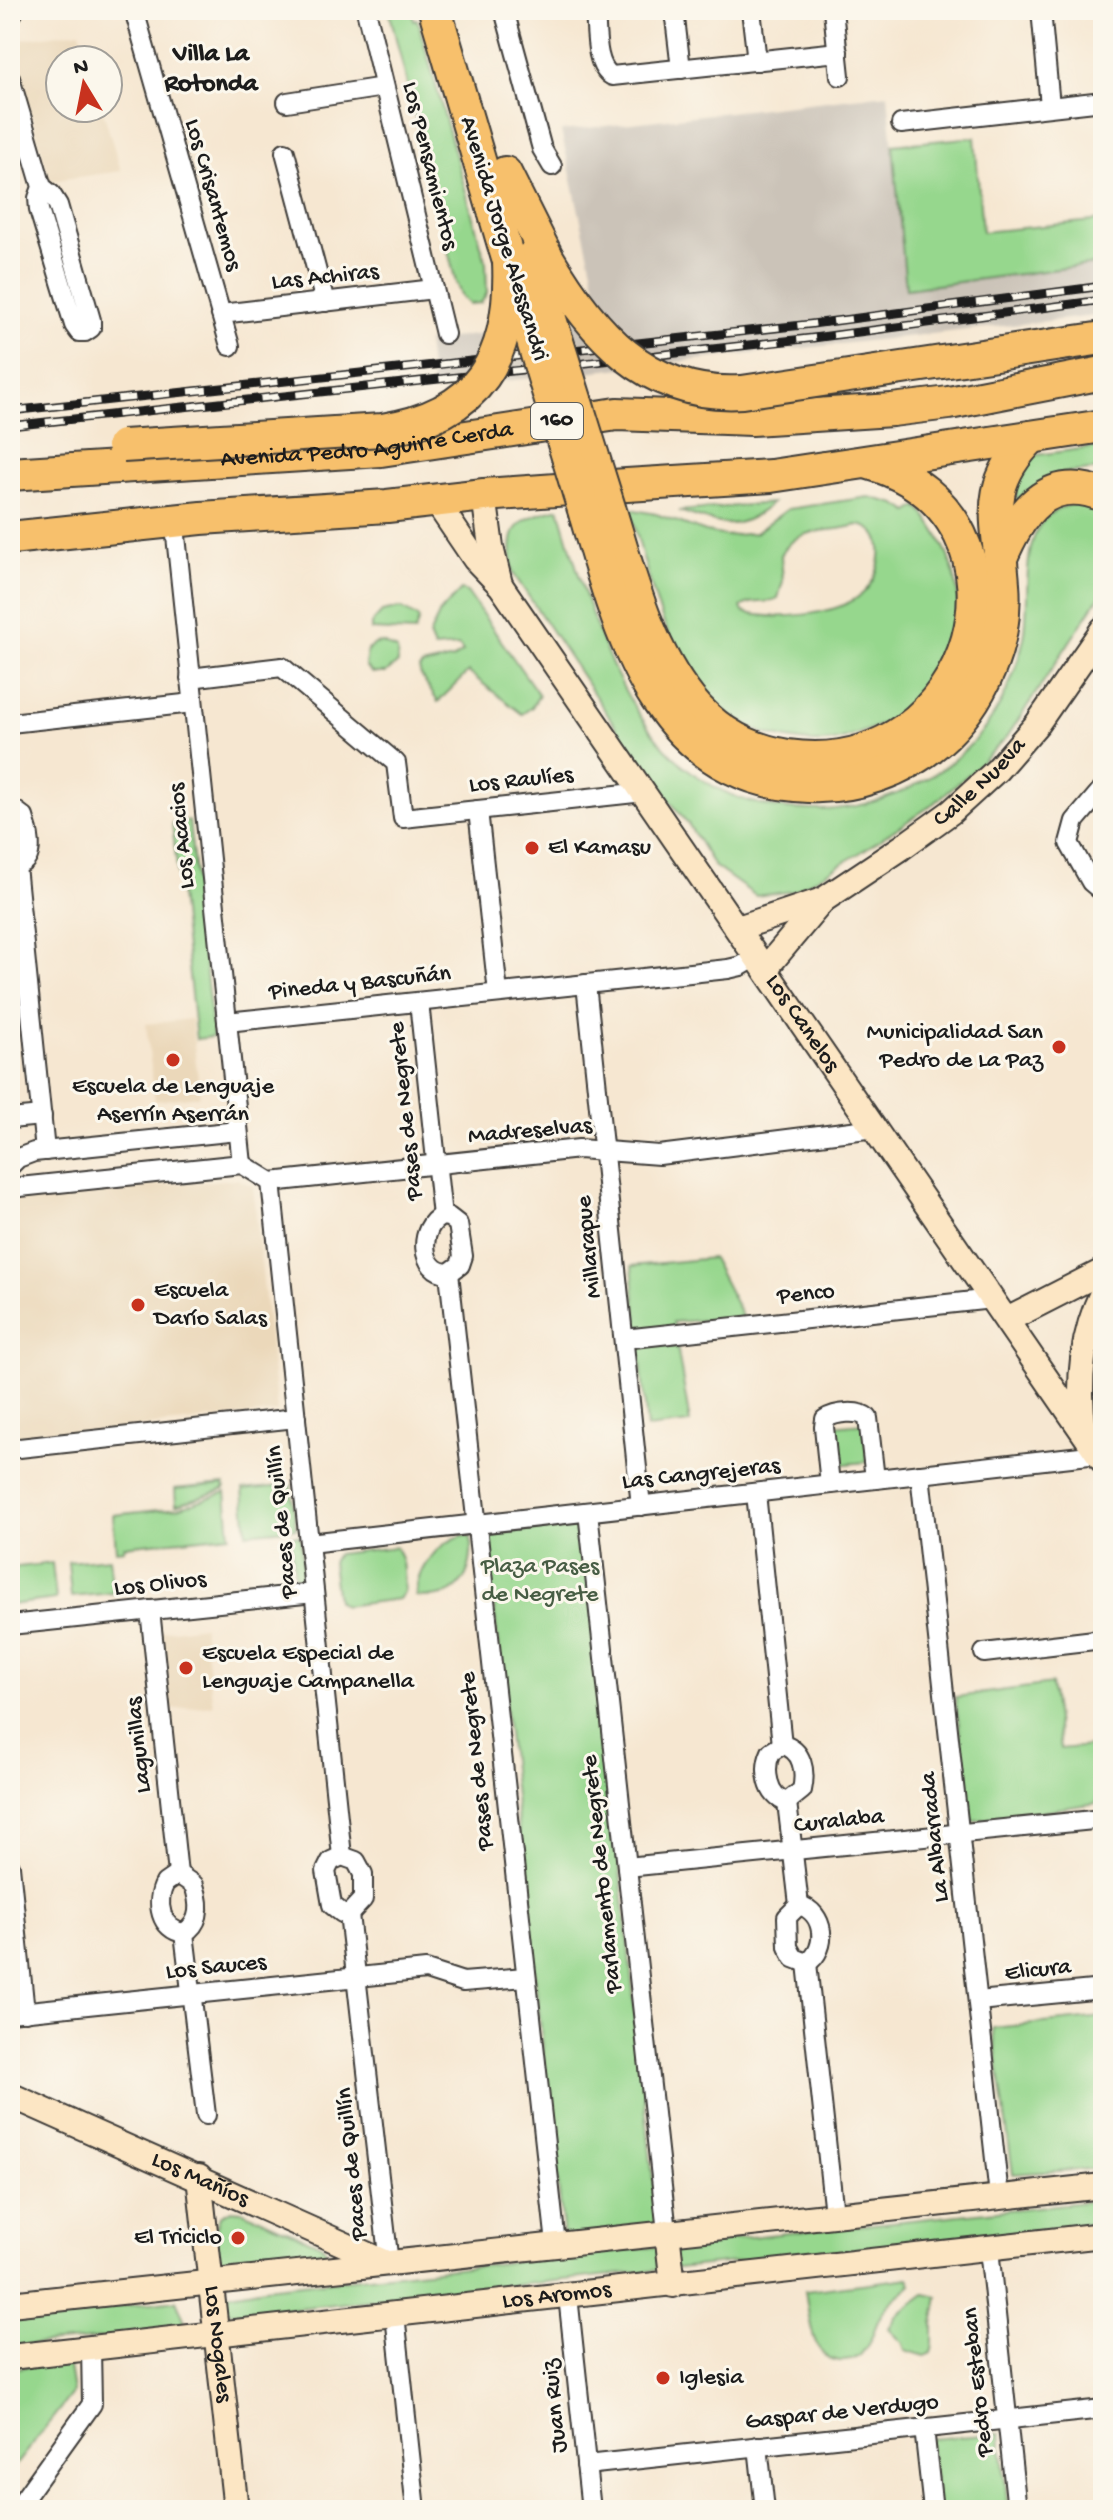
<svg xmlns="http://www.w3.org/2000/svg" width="1113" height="2520" font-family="'Gochi Hand',sans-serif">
<rect width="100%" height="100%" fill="#fbf7ec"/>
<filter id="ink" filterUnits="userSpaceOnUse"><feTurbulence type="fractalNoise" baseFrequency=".0125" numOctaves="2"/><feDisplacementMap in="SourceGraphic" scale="16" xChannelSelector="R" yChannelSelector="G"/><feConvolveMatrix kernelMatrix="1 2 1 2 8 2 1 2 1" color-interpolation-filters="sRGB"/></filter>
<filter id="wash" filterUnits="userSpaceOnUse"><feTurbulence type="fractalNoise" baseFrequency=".006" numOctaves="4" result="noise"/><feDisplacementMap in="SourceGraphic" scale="32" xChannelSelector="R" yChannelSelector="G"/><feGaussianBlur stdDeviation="1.8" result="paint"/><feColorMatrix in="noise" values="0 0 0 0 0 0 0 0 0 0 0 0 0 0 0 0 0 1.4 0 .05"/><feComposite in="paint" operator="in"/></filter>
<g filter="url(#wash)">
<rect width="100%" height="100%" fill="#f6e7d1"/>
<!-- built -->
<g fill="#ebd8ba">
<path d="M80 31 88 60H60V108H102L121 171 50 181 10 41Z"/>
<path d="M191 1019 200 1096 155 1101 146 1024Z"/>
<path d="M237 1179 253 1186 277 1412 10 1441V1197Z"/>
<path d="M203 1626 213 1705 168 1710 159 1632Z"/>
</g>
<!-- industrial -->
<path fill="#cbc3b8" d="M888 94 906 289 1103 263V315L432 389 427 341 603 319 561 131Z"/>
<!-- green -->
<g fill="#96d78d" stroke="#597a54" stroke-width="2" fill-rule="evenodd">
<path d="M389 10H412L414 20 417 19 486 263 487 293 481 303 469 304 462 297 456 283Z"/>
<path d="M975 137 982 232 1103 220V263L906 289 893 145Z"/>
<path d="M1103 446V469C1059 473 1046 471 1017 507L1016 484 1030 456Z"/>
<path d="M869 497 896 504 909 512 918 506C946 540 965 585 956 630 950 657 925 693 904 711 891 722 842 742 825 742 811 743 797 741 783 738 756 732 729 719 709 698 662 647 648 574 630 509L656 514 706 532 727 536 755 533 788 509ZM858 525C893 529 881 579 862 594 836 616 774 621 743 612L741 607C751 599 767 605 778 598L783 581 781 555C798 524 829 534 858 525Z"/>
<path d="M772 503C735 535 722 524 679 511Z"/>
<path d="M1074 504 1098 509 1103 513V591L1007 737 970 773 932 805 858 854 794 891 756 896 714 866 689 825 642 766 513 573C507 525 515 520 559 508 599 645 642 814 818 810 873 809 926 787 966 749 997 720 1015 678 1024 638 1033 593 1012 515 1074 504Z"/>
<path d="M461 590 467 592 539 695 532 707 522 714 468 672 438 702 421 676 419 669 422 666 453 659 463 652 459 646 434 648 429 636 440 612Z"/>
<path d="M401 608 419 619 415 632 371 630V624L382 612Z"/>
<path d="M383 643 397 650 398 663 386 673H372L365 666 367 651 375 644Z"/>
<path d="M189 821 213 1037 196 1039 172 823Z"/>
<path d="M712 1258 743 1318 673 1322 690 1423 647 1428 632 1266Z"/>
<path d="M864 1423 867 1462 835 1465 832 1426Z"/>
<path d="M224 1484 225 1489 176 1505 175 1489Z"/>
<path d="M291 1485 296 1528 247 1533 243 1490Z"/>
<path d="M226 1492 230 1535 124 1546V1549L116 1550 113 1515 178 1508Z"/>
<path d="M583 1523 658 2227 564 2237 486 1535Z"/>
<path d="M300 1535 304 1580H295L291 1536Z"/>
<path d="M464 1535 471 1537C474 1576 459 1602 416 1596 416 1568 438 1542 464 1535Z"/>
<path d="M395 1547C405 1559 403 1577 404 1592L399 1599 344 1606 337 1601 332 1562 337 1554Z"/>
<path d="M109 1558 113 1593 71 1597 68 1562Z"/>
<path d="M52 1563 56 1599 10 1605V1568Z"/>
<path d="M1051 1684 1060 1749 1090 1746 1098 1803 972 1821 955 1697Z"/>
<path d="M1103 2017V2168L1013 2174 993 2028Z"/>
<path d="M1103 2200V2223L241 2314 227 2311 225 2295 264 2288Z"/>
<path d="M231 2210 243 2211 321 2245 326 2250V2257L234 2269C213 2263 213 2232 220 2216Z"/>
<path d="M909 2278 912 2284C903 2293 892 2299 884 2310 875 2322 874 2337 865 2349 860 2357 852 2361 844 2361 809 2363 810 2315 805 2291Z"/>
<path d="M925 2294 938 2297 933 2324V2346L931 2353 925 2356 905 2350 902 2342 889 2329 897 2315Z"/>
<path d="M176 2300 189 2331 10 2346V2319Z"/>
<path d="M68 2361 73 2392 10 2472V2369Z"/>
<path d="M1000 2434 1008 2510H938L929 2439Z"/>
</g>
</g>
<g filter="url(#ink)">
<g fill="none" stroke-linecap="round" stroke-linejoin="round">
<defs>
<g id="street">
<path d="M134 10 230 346"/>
<path d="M366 10 445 334"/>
<path d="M504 10 542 149 552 166"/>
<path d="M595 10C597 29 594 66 612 76L838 52"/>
<path d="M674 10 681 69"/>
<path d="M751 10 757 61"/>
<path d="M833 10 840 76"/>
<path d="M1041 10 1050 106"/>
<path d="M10 78 42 187 38 198 39 210 74 325 79 332H85L91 328V320L58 205 51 194 42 187"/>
<path d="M287 102 384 87"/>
<path d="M901 124 1103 101"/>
<path d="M285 152 325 302"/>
<path d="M221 314 434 289"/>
<path d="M176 536 242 1164"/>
<path d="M190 678 282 667 396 763 403 818 644 792"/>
<path d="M10 723 193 703"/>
<path d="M1103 788 1075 821 1069 843 1091 882 1103 892"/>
<path d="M10 810 16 811 24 817C30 835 38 867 10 865"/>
<path d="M478 810 498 993"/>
<path d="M16 866 45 1151"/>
<path d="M586 984 641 1506"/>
<path d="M419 1002 442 1216"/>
<path d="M227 1022 728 969 741 966 758 956"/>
<path d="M10 1119 42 1116"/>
<path d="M242 1164 271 1182 579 1149 659 1155 875 1128"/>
<path d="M10 1166 18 1158 34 1152 238 1131"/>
<path d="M271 1182 342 1856"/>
<path d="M10 1188 242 1164"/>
<path d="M442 1216 449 1217 458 1224 463 1256 460 1265 449 1273C419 1273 418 1226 442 1216Z"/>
<path d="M449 1273 556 2244"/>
<path d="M624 1339 992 1299"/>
<path d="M10 1449 296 1418"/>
<path d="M920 1474 999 2196"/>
<path d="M830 1484 824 1427 825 1419C836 1412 859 1410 868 1418L875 1479"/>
<path d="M756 1493 782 1745"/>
<path d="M588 1512 667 2232"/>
<path d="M309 1543 1098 1454"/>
<path d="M150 1610 178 1874"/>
<path d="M10 1625 314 1593"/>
<path d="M984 1653 1103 1639"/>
<path d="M782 1745C803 1749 806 1772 802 1790L787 1802C767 1797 763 1769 771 1752Z"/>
<path d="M787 1802 799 1905"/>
<path d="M342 1856 356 1861 363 1874V1899L349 1914 342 1913 332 1905 326 1871 331 1861Z"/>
<path d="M10 1866 25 2012"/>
<path d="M627 1867 1103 1819"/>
<path d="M178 1874 165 1883C155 1902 160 1930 184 1933"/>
<path d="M178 1874 194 1885C200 1903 202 1922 184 1933"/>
<path d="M799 1905 787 1917 788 1947 794 1958 807 1963"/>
<path d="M799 1905C825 1912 829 1949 807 1963"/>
<path d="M349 1914 389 2264"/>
<path d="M184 1933 206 2115"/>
<path d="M807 1963 834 2214"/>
<path d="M978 2001 1103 1989"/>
<path d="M10 2013 426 1970 463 1982 526 1977"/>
<path d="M989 2249 1017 2510"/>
<path d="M568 2296 591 2510"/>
<path d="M395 2315 416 2510"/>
<path d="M924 2428 933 2510"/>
<path d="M758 2446 765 2510"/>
<path d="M586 2465 1103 2409"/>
<path d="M16 2510 92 2404 91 2348"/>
</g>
<g id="secondary">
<path d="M10 10H11"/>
<path d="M484 495 491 547 500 584"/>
<path id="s1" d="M435 500 475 559 501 586 1103 1461"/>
<path id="s2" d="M738 928 823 900 901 848 951 812 997 770 1037 724 1103 629"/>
<path d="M766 968 823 900"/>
<path d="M1007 1320 1103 1271"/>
<path d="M1084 1431C1077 1383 1082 1335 1103 1291"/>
<path id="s3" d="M10 2095 386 2263"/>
<path id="s4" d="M199 2177 236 2510"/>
<path d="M667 2232 673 2285"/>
<path d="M10 2304 1103 2186"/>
<path id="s5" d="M10 2357 1103 2235"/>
</g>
<g id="highway">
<path d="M435 10 509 262"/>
<path d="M505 173 547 257"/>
<path d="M1055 345 1103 338"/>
<path id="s6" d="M10 474 381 450 617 414 752 419 892 410 949 403 1103 373"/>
<path d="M610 511C630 576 647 647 690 700 715 731 749 750 788 756 976 783 1052 516 869 463"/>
<path d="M585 513C620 633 656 781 809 786 855 788 903 771 938 741 982 703 1008 642 1003 584 999 522 981 487 1032 437"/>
<path d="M10 538 201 518 387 506 484 495 627 485 771 476 1103 426"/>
<path d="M1000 560C1019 514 1046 472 1103 495"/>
</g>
</defs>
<!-- street casing -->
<use href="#street" stroke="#3d3a37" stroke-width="22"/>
<!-- secondary casing -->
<use href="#secondary" stroke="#3d3a37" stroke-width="28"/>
<!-- highway casing -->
<use href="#highway" stroke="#3d3a37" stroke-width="36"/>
<!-- street -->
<use href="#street" stroke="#fff" stroke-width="18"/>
<!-- secondary -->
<use href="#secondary" stroke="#fce6c4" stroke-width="24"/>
<!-- highway -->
<use href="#highway" stroke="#f7c06c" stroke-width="32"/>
<defs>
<g id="rail">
<path d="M10 411 812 324 1103 286"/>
<path d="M10 426 813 338 1103 300"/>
</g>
</defs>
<!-- rail casing -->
<use href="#rail" stroke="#1c1c1c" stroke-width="9"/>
<!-- rail -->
<use href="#rail" stroke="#fbf7ec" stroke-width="6" stroke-dasharray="18" stroke-linecap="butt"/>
<defs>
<g id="highway-bridge">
<path d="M547 257C591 332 647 398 742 392L1055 345"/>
<path d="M531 258 610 511"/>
<path d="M516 285 585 513"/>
<path d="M123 446 382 430C480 415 513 357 509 262"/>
</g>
</defs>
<!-- highway-bridge casing -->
<use href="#highway-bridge" stroke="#3d3a37" stroke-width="36" stroke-linecap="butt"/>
<!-- highway-bridge -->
<use href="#highway-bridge" stroke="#f7c06c" stroke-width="32"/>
</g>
</g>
<!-- markers -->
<g fill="#c8321e" stroke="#fbf7ec" stroke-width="3">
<circle cx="532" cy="848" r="8"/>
<circle cx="1059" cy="1047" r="8"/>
<circle cx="173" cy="1060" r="8"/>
<circle cx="138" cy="1305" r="8"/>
<circle cx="186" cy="1668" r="8"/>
<circle cx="238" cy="2238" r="8"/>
<circle cx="663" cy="2378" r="8"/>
</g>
<g text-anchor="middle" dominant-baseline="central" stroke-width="6" stroke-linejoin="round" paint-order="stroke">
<!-- shield labels -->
<rect fill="#fbf7ec" stroke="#5f5e5a" stroke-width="2" x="531" y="403" width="52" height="36" rx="6"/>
<g font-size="22" font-weight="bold" fill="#1c1c1c">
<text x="557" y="421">160</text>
</g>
<!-- street labels -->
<g font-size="24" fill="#1c1c1c" stroke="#fbf7ec">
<text transform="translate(429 166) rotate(76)">Los Pensamientos</text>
<text transform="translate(212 195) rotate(74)">Los Crisantemos</text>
<text transform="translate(503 239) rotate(73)">Avenida Jorge Alessandri</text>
<text transform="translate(325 278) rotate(-6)">Las Achiras</text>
<text stroke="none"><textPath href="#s6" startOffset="358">Avenida Pedro Aguirre Cerda</textPath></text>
<text transform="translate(521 781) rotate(-6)">Los Raulíes</text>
<text stroke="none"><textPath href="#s2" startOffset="286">Calle Nueva</textPath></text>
<text transform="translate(183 836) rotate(-96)">Los Acacios</text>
<text transform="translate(360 984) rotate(-6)">Pineda y Bascuñán</text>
<text stroke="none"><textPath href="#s1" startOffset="640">Los Canelos</textPath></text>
<text transform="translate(407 1111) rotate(-96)">Pases de Negrete</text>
<text transform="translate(530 1132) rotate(-5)">Madreselvas</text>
<text transform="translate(590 1247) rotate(-96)">Millarapue</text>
<text transform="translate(806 1295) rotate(-6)">Penco</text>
<text transform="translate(701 1475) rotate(-6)">Las Cangrejeras</text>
<text transform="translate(283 1522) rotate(-96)">Paces de Quillín</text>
<text transform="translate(160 1585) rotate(-6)">Los Olivos</text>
<text transform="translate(140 1745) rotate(-96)">Lagunillas</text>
<text transform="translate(478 1761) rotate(-96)">Pases de Negrete</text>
<text transform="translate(839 1822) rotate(-6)">Curalaba</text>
<text transform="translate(936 1837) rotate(-96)">La Albarrada</text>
<text transform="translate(603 1874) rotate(-96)">Parlamento de Negrete</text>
<text transform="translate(216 1968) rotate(-6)">Los Sauces</text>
<text transform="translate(1038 1971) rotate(-6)">Elicura</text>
<text transform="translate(353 2164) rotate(-96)">Paces de Quillín</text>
<text stroke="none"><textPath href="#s3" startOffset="208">Los Mañíos</textPath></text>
<text stroke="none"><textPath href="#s5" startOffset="550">Los Aromos</textPath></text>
<text stroke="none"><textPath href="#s4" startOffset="168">Los Nogales</textPath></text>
<text transform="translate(979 2382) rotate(-96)">Pedro Esteban</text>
<text transform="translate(556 2406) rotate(-96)">Juan Ruiz</text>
<text transform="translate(842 2413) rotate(-6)">Gaspar de Verdugo</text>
</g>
<!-- poi labels -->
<g font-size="24" fill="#1c1c1c" stroke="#fbf7ec" text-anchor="start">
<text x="548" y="848">El Kamasu</text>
<text x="1043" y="1033" text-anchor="end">Municipalidad San<tspan x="1043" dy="28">Pedro de La Paz</tspan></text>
<text x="173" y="1087" text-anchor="middle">Escuela de Lenguaje<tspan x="173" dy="28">Aserrín Aserrán</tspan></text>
<text x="154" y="1291">Escuela<tspan x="154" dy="28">Darío Salas</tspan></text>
<text x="202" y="1654">Escuela Especial de<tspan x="202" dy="28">Lenguaje Campanella</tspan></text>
<text x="222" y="2238" text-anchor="end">El Triciclo</text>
<text x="679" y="2378">Iglesia</text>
</g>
<!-- park labels -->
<g font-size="24" fill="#475d44" stroke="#fbf7ec">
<text x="540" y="1567">Plaza Pases<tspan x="540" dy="28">de Negrete</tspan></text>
</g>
<!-- neighbourhood labels -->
<g font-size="26" font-weight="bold" fill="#1c1c1c" stroke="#fbf7ec">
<text x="211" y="55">Villa La<tspan x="211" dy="30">Rotonda</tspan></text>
</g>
</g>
<!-- margin -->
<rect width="1113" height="2520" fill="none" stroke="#fbf7ec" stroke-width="40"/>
<!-- north arrow -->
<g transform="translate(84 84) rotate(350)"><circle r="38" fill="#fbf7ec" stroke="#a29f99" stroke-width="2"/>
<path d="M0-6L14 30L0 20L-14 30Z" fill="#c8321e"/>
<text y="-12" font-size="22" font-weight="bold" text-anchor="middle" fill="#1c1c1c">N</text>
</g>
</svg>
